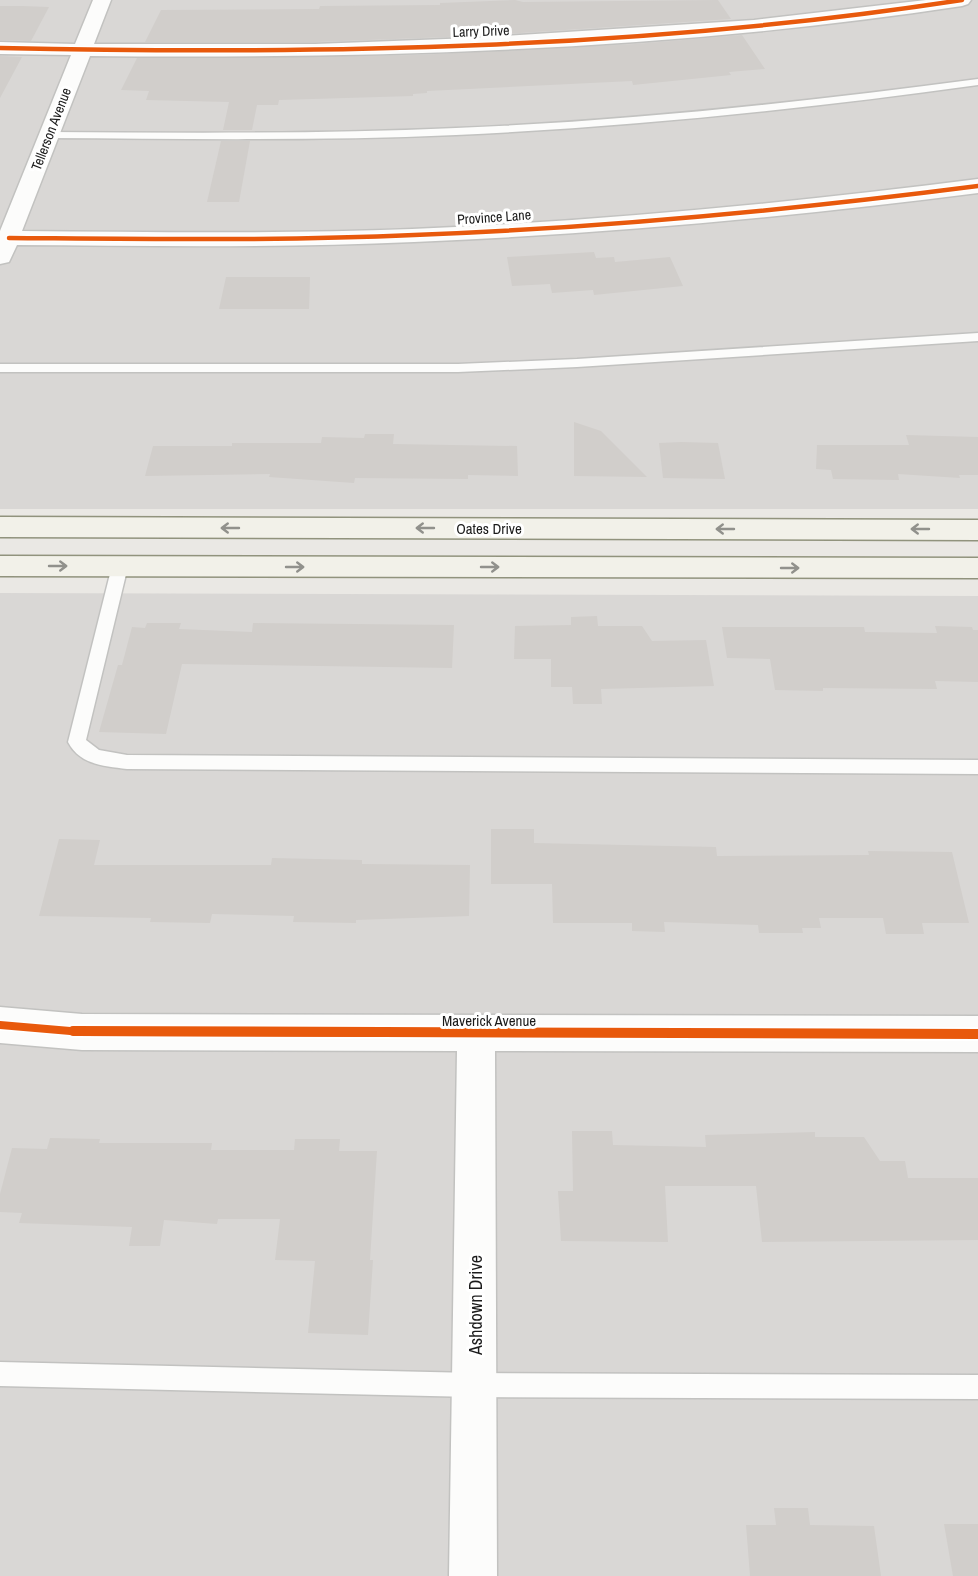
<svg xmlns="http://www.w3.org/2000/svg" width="978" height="1576" font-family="'Archivo Narrow',sans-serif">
<rect width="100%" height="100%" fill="#eae8e4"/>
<!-- residential -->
<g fill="#d9d7d5">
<rect x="0" y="0" width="978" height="509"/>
<path d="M0 593 978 596V1576H0Z"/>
</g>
<!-- building -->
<g fill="#d1cecb">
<path d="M515 0 523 2 718 0 731 19 472 36 315 42H145L161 10 319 9 320 6 440 5V3Z"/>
<path d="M0 6H22L49 7 31 41 0 40Z"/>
<path d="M742 35 765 69 729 72 731 75 633 85 632 81 427 91V93L413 94V96L279 100 278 105H257L252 130H223L229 102 146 100 149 91 121 90 137 58 417 55 636 44Z"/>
<path d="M0 56 22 57 0 98Z"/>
<path d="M221 141H250L239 202H207Z"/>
<path d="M594 252 596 258 614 257 615 262 670 257 683 286 594 295 593 290 552 293 550 284 512 286 507 257Z"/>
<path d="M226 277H310L309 309H219Z"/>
<path d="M574 422 601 431 647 477 574 476Z"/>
<path d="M365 434H394L393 444 517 446 518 476 468 475V479L355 478 354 483 269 477 270 474 145 476 153 446H232V443H321L322 437 364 438Z"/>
<path d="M906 435 978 437V475H959L960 478 898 474 899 480 833 479 831 470 816 469 817 445H909Z"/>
<path d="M681 442 718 443 725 479 663 478 659 443Z"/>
<path d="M597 616 598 626H642L652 641 706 640 714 686 601 689 602 704H573L572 687H551V659H514L515 626 571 625V617Z"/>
<path d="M147 623H181L179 629 252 632 253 623 454 625 452 668 182 664 166 734 99 732 118 665H122L132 627 145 628Z"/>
<path d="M935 626 972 627 973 630H978V682L935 681 937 689 823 688V691L775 690 770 659 727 658 722 627H864L865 632 937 633Z"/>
<path d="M491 829H534V843L716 847 717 856 869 855 868 851 952 852 969 923H922L924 934H886L883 918H819L821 928H802L803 933H759L758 925 664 922 665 932 632 931V923H553L552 884H491Z"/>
<path d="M59 839 100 840 94 865H271L272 858 362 860V864L470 865 469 916 356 920V923L293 922 294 916 212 914 210 923 150 922 151 918 39 916Z"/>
<path d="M572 1131H612L613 1145 706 1147 705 1135 815 1132V1137H864L880 1161H905L908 1178H978V1240L762 1242 756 1186H665L668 1242 561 1241 558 1191H573Z"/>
<path d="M50 1138 100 1139 99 1143H212L211 1150H294L295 1139H340L339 1151H377L370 1260H373L368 1335 308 1333 315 1261 275 1260 280 1219H218L217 1224 164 1220 160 1246H129L132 1227 19 1223 22 1213 0 1212V1194L12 1148 47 1149Z"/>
<path d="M774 1508H808L810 1525 874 1526 881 1576H750L746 1525H776Z"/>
<path d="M944 1524H978V1576H953Z"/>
</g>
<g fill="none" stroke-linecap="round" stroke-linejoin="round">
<defs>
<g id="service">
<path d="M978 79V85C805 109 631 127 456 135 321 141 185 139 49 138L43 135 49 132C185 133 321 134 456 128 631 121 805 102 978 79Z"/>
<path d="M978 333V341L577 367 458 372H0V364H458L577 359Z"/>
<path d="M120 560 126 562 128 566 86 740 99 750 127 755 978 760V774L127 769C104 766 80 765 68 742L112 566 114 562Z"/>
<path d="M0 1362 474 1373 978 1375V1399L474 1397 0 1386Z"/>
</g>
<g id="minor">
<path d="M93 0H111L94 44H315L472 38 754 20 926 0H971L968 4 962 6C674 50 380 59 90 56L22 231C153 232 282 234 412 229 602 221 790 203 978 179V193C791 217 603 234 414 242 282 248 150 246 17 245L9 262 0 264V231L71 55 0 54V42L75 44Z"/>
<path d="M0 1007 82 1014 978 1016V1052L495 1051 497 1576H449L457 1051 82 1050 0 1043Z"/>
</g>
<g id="secondary">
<path d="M0 517 978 520V540L0 537Z"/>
<path d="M0 556 978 558V578L0 576Z"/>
</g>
</defs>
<!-- service casing -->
<use href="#service" stroke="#c2c2c0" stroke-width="3"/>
<!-- minor casing -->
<use href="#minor" stroke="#c2c2c0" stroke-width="3"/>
<!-- secondary casing -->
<use href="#secondary" stroke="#91937d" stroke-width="3"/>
<!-- service -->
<use href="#service" fill="#fcfcfb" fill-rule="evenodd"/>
<!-- minor -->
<use href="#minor" fill="#fcfcfb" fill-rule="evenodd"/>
<!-- secondary -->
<use href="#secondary" fill="#f2f1e9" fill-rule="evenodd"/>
<defs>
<g id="cycleway-far2">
<path d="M0 48C320 55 645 49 962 0"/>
<path d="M9 238C144 239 279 241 414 235 603 228 791 210 978 186"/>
</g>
<path id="cycleway-far1" d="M0 1025 82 1032 408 1033"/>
<path id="cycleway" d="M73 1031 978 1034"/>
</defs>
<!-- cycleway-far2 casing -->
<use href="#cycleway-far2" stroke="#fff" stroke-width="7"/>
<!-- cycleway-far1 casing -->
<use href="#cycleway-far1" stroke="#fff" stroke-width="11"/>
<!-- cycleway casing -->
<use href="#cycleway" stroke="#fff" stroke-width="14"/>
<!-- cycleway-far2 -->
<use href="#cycleway-far2" stroke="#e8590c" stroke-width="4.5"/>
<!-- cycleway-far1 -->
<use href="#cycleway-far1" stroke="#e8590c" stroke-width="8"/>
<!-- cycleway -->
<use href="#cycleway" stroke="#e8590c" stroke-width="10"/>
</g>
<!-- one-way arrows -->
<defs><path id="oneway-shaft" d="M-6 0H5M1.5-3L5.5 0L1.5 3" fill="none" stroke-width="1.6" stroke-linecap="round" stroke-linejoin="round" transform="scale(1.5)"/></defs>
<g stroke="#91918c">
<use href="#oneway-shaft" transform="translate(230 528) rotate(-180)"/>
<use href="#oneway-shaft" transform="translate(425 528) rotate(-180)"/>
<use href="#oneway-shaft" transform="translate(725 529) rotate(-180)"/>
<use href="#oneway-shaft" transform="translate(920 529) rotate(-180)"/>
<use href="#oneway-shaft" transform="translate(58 566)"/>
<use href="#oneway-shaft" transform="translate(295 567)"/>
<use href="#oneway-shaft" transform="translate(490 567)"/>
<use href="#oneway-shaft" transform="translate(790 568)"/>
</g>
<g text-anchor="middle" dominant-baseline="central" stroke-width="6" stroke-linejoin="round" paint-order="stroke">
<!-- far-street labels -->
<g font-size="14" fill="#1b1b1b" stroke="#fff">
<text transform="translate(481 31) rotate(-2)">Larry Drive</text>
<text transform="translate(51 129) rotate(-69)">Tellerson Avenue</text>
<text transform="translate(494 217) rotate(-4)">Province Lane</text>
</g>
<!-- street labels -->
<g font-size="15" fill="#1b1b1b" stroke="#fff">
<text x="489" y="528">Oates Drive</text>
<text x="489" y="1020">Maverick Avenue</text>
</g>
<!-- near-street labels -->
<g font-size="18" fill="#1b1b1b" stroke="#fff">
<text transform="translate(475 1305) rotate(-90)">Ashdown Drive</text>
</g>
</g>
</svg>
